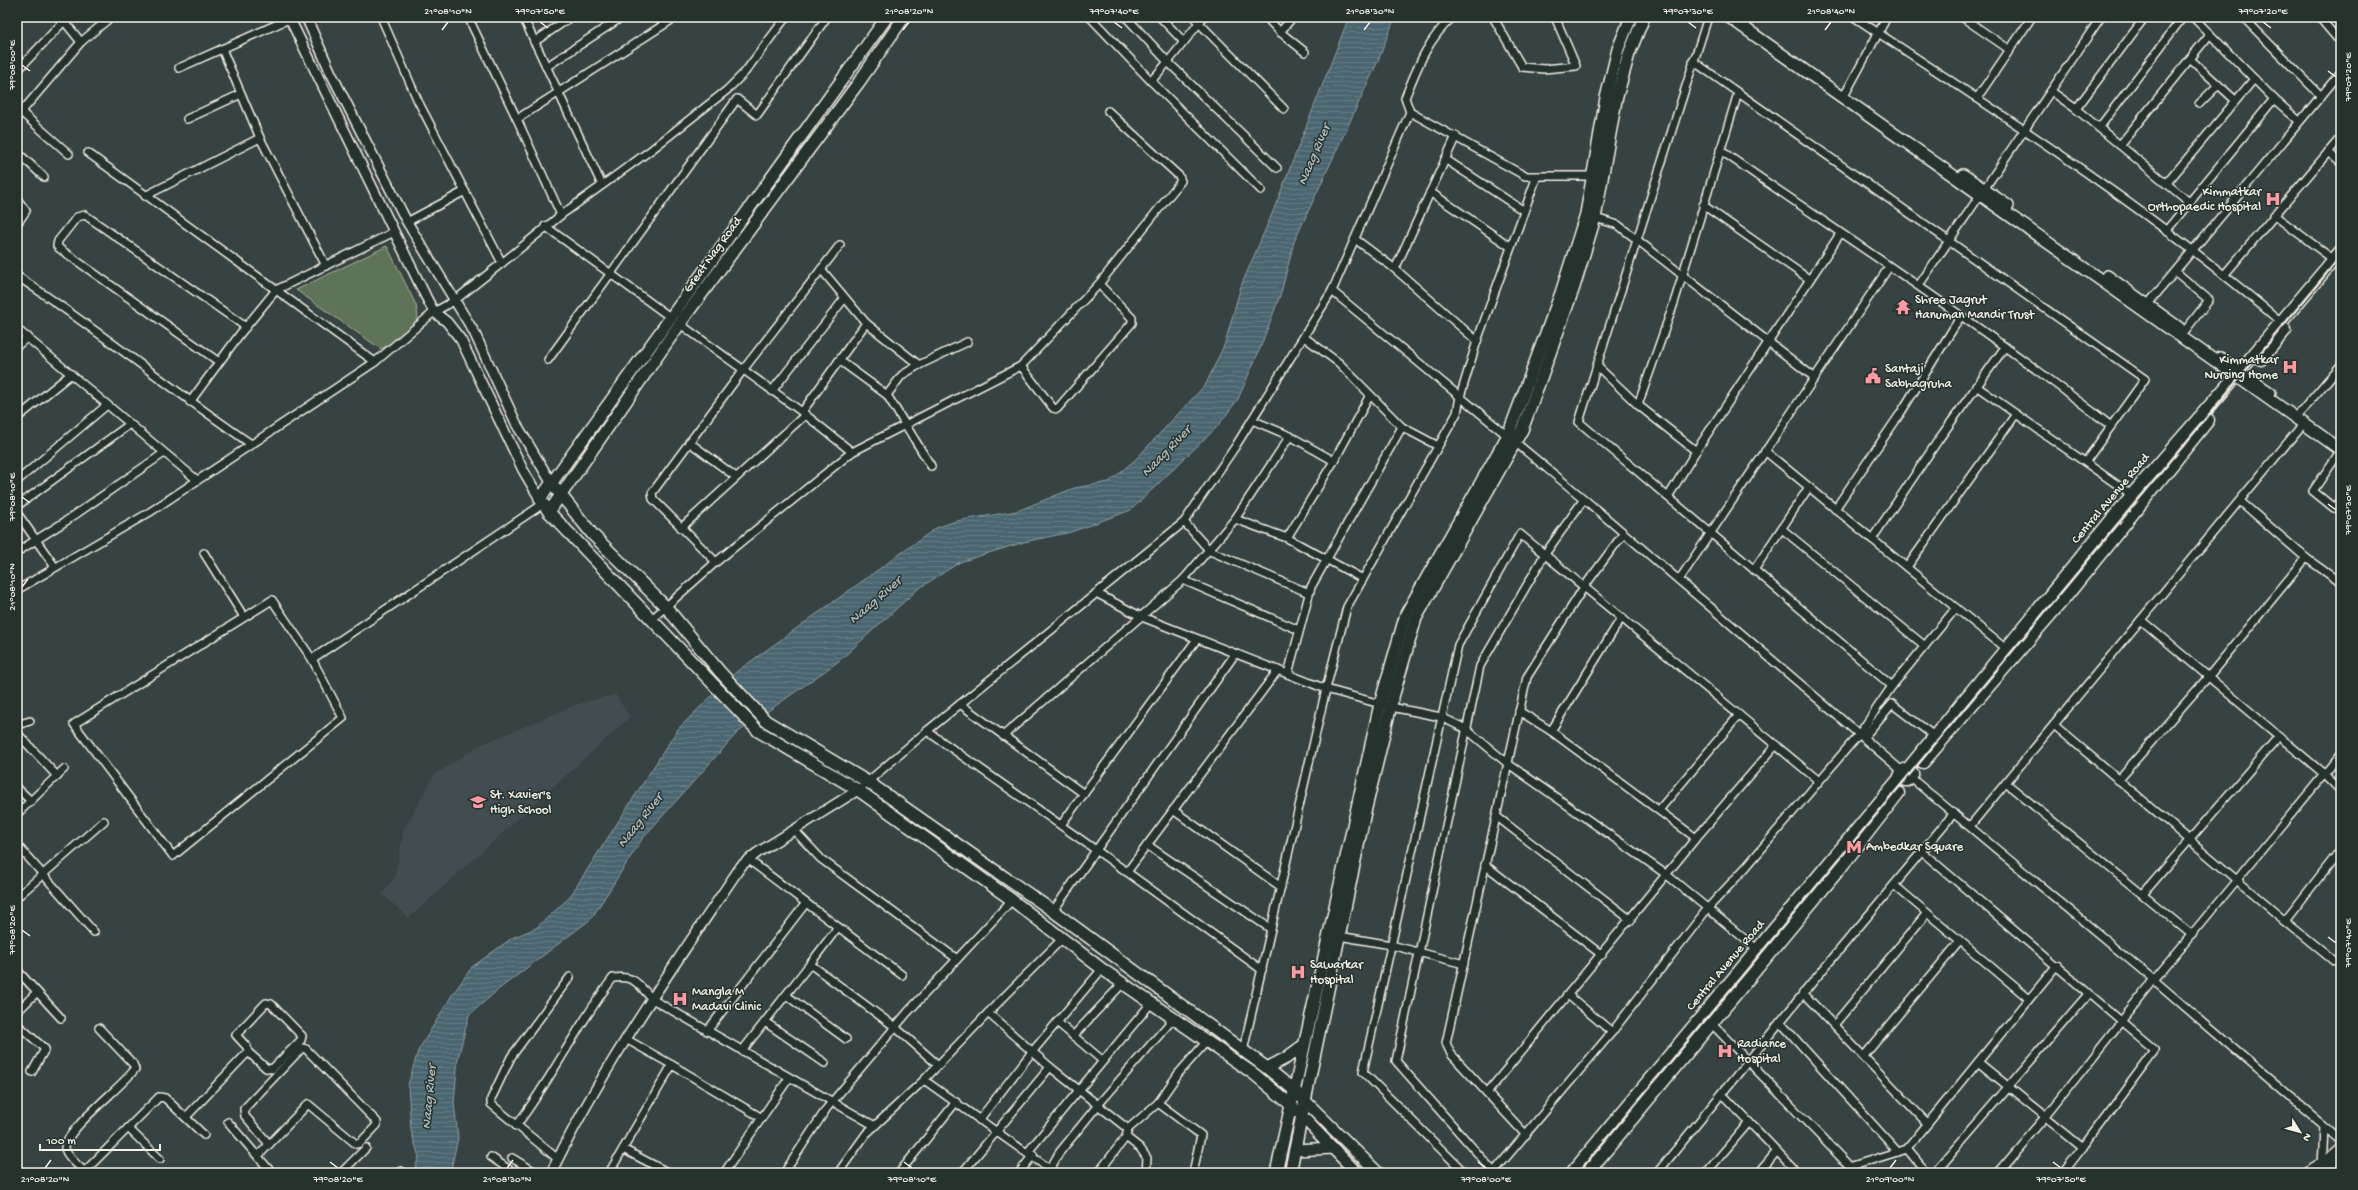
<svg xmlns="http://www.w3.org/2000/svg" width="2358" height="1190" font-family="'Gochi Hand',sans-serif">
<defs>
<pattern id="water-rules" width="6" height="5" patternUnits="userSpaceOnUse"><rect width="6" height="5" fill="#4a6570"/><path d="M0 2.5h6" fill="none" stroke="#657c84"/></pattern>
</defs>
<rect width="100%" height="100%" fill="#374242"/>
<filter id="ink" filterUnits="userSpaceOnUse"><feTurbulence type="fractalNoise" baseFrequency=".025" numOctaves="2"/><feDisplacementMap in="SourceGraphic" scale="8" xChannelSelector="R" yChannelSelector="G"/><feConvolveMatrix kernelMatrix="1 2 1 2 8 2 1 2 1" color-interpolation-filters="sRGB"/></filter>
<g filter="url(#ink)">
<!-- built -->
<path fill="#434d51" d="M615 694 630 717 409 918 382 894 395 877 404 829 434 775 478 746 575 705Z"/>
<!-- green -->
<path fill="#5f7356" stroke="#aab29f" d="M387 246 416 305 418 317 410 333 381 349 296 290Z"/>
<!-- water -->
<path fill="url(#water-rules)" stroke="#8e9da0" d="M1349 17H1395L1378 61 1294 242 1281 293 1259 351 1238 399 1217 427 1131 510 1071 532 1024 542 960 562 918 589 839 661 737 733 642 839 591 919 499 989 469 1015 458 1058 454 1102 458 1138 450 1173H413L419 1157 411 1131 408 1085 418 1051 452 995 472 967 512 938 536 928 569 898 678 729 736 672 936 528 956 521 1017 511 1074 488 1109 482 1136 459 1206 384 1225 343 1241 286 1272 214Z"/>
<g fill="none" stroke-linecap="round" stroke-linejoin="round">
<defs>
<g id="minor">
<path d="M381 17 418 101 502 263 561 215"/>
<path d="M468 17 517 119"/>
<path d="M523 17 602 185"/>
<path d="M676 17 517 119 561 215 651 150 727 90 745 72 786 17"/>
<path d="M1090 17 1151 81 1168 62 1277 168"/>
<path d="M1126 17 1168 62 1199 23 1194 17"/>
<path d="M1160 17 1184 42"/>
<path d="M1203 17 1199 23 1284 109"/>
<path d="M1266 17 1280 32 1293 17"/>
<path d="M1493 17 1522 67 1544 69 1576 66 1555 17"/>
<path d="M1708 17 1579 422 1892 686"/>
<path d="M1854 17C2000 113 2148 208 2281 322"/>
<path d="M1962 17 2010 50"/>
<path d="M2145 17 2076 109 2189 202"/>
<path d="M2243 17 2321 96"/>
<path d="M2319 17 2341 43"/>
<path d="M64 21 81 42"/>
<path d="M1280 32 1305 52"/>
<path d="M534 42 571 17"/>
<path d="M222 49 260 138 326 266"/>
<path d="M2190 59 2234 99"/>
<path d="M1693 61 2145 379 2086 461"/>
<path d="M546 67 622 17"/>
<path d="M179 68 289 19"/>
<path d="M17 71 64 21 61 17"/>
<path d="M1151 81 1261 190"/>
<path d="M2051 91 2076 109"/>
<path d="M1843 98 1887 17"/>
<path d="M1977 98 2032 17"/>
<path d="M2274 99 2299 121"/>
<path d="M2199 104 2218 85"/>
<path d="M21 112 69 154"/>
<path d="M1410 112 1525 176H1593"/>
<path d="M17 117 81 42 111 17"/>
<path d="M187 119 241 94"/>
<path d="M2099 128 2183 17"/>
<path d="M2120 145 2210 34"/>
<path d="M1720 150C1851 241 1985 328 2111 426"/>
<path d="M17 152 44 177"/>
<path d="M2328 152 2341 163"/>
<path d="M88 153 375 362"/>
<path d="M1445 159 1524 211"/>
<path d="M2166 184 2254 79"/>
<path d="M1430 192 1511 247"/>
<path d="M145 196 260 138"/>
<path d="M17 199 26 211 17 224"/>
<path d="M1703 205 1809 279"/>
<path d="M2274 215 2334 260"/>
<path d="M1592 217 1618 225 1815 378"/>
<path d="M407 222 465 191"/>
<path d="M545 226 670 317"/>
<path d="M2166 231 2274 99 2193 17"/>
<path d="M1355 239 1395 269"/>
<path d="M821 269 866 323 919 365"/>
<path d="M2176 272 2209 300 2184 332"/>
<path d="M2225 274 2341 137"/>
<path d="M17 276C97 329 172 390 251 444"/>
<path d="M1919 285 2101 17"/>
<path d="M1332 291 1410 112 1405 98C1417 68 1428 38 1453 17"/>
<path d="M2148 304 2341 72"/>
<path d="M680 324 802 412 852 452"/>
<path d="M17 329 197 480"/>
<path d="M1304 337 1339 363 1402 427 1438 446"/>
<path d="M1477 341 1537 176"/>
<path d="M17 346 28 337"/>
<path d="M548 360 737 99 757 115 827 17"/>
<path d="M839 360 887 395"/>
<path d="M219 362 60 249 57 246 58 241 77 217 85 215 246 327"/>
<path d="M1021 366 1053 408 1057 409 1132 323V318L1099 284"/>
<path d="M1597 366 1638 405 1696 451"/>
<path d="M1976 386 2132 495"/>
<path d="M772 391 844 299"/>
<path d="M190 402 240 334 276 290 394 232"/>
<path d="M1638 405 1674 303 1738 93"/>
<path d="M802 412 866 323"/>
<path d="M2299 414 2341 365"/>
<path d="M17 418 71 374"/>
<path d="M1252 420 1290 436 1334 461"/>
<path d="M689 442 736 477"/>
<path d="M2341 450 2313 491 2334 508 2341 499"/>
<path d="M1765 451 2006 649"/>
<path d="M931 466 887 395 902 375 919 365 967 342"/>
<path d="M17 481 107 405"/>
<path d="M1668 497 1696 451 1840 234"/>
<path d="M2240 501 2306 558 2341 583"/>
<path d="M2341 503 2338 508 2341 513"/>
<path d="M17 506 130 424"/>
<path d="M1835 509 1900 414 1961 316"/>
<path d="M17 513 55 567"/>
<path d="M1235 519 1287 538"/>
<path d="M1184 522 1210 551 1309 593"/>
<path d="M681 528 805 415"/>
<path d="M1782 529 1925 646"/>
<path d="M1872 539 1939 439 2005 347"/>
<path d="M17 552 66 521 164 453"/>
<path d="M204 553 244 617"/>
<path d="M716 562 653 499 652 493 743 370 840 245"/>
<path d="M1907 567 2016 414"/>
<path d="M1754 570 1809 487"/>
<path d="M1363 579 1287 538 1334 461 1370 395"/>
<path d="M1183 580 1299 630"/>
<path d="M1679 580 1889 267"/>
<path d="M17 590 150 512 375 362 434 312 454 301 502 263"/>
<path d="M1096 593 1142 617 1326 689 1391 707 1441 717 1466 729 1507 763 1667 875 1758 950"/>
<path d="M272 600 312 659 343 718 173 856 74 724Z"/>
<path d="M652 619 716 562 852 452 1021 366 1099 284 1181 181 1179 176 1108 111"/>
<path d="M2141 620 2324 774 2341 791"/>
<path d="M312 659 543 504"/>
<path d="M1288 674 1311 587 1402 427"/>
<path d="M960 704 1084 794"/>
<path d="M1519 711 1551 731 1696 838"/>
<path d="M17 725 30 721"/>
<path d="M2054 725 2285 921 2341 849"/>
<path d="M927 731 1127 872 1262 970"/>
<path d="M1551 731 1622 617"/>
<path d="M17 733 57 776"/>
<path d="M1003 736 1183 580 1235 519 1290 436"/>
<path d="M1864 737 1892 704 1934 736"/>
<path d="M1911 778 2154 980 2341 1141"/>
<path d="M2118 780 2209 676 2306 558"/>
<path d="M2006 783 2192 935"/>
<path d="M17 788 31 801"/>
<path d="M858 790 927 731 1184 522 1235 447 1332 291 1584 499 1902 771"/>
<path d="M1173 810 1281 887"/>
<path d="M1659 810 1739 715"/>
<path d="M17 814 64 769"/>
<path d="M1496 816 1631 920"/>
<path d="M1061 825 1197 639"/>
<path d="M1970 826 2303 424"/>
<path d="M794 830 821 859 957 959"/>
<path d="M17 845 94 932"/>
<path d="M1147 845 1271 929"/>
<path d="M1921 851 2155 1050 2083 1147"/>
<path d="M749 860 902 975"/>
<path d="M1485 865 1602 955"/>
<path d="M1127 872 1278 670"/>
<path d="M1894 885 2028 998"/>
<path d="M2143 894 2279 736"/>
<path d="M17 897 104 821"/>
<path d="M1053 911 1235 654"/>
<path d="M2285 921 2341 967"/>
<path d="M838 927 810 964 895 1027 938 1065"/>
<path d="M1339 936 1391 945 1464 964"/>
<path d="M1063 938 988 1013 1050 1067 1128 1129 1158 1103 1201 1135 1193 1173"/>
<path d="M17 970 61 1018"/>
<path d="M1803 993 1927 1123"/>
<path d="M786 995 846 1039"/>
<path d="M1568 995 1612 1032"/>
<path d="M17 1012 37 992"/>
<path d="M988 1013 924 1080C968 1111 1011 1143 1056 1173"/>
<path d="M765 1022 825 1063"/>
<path d="M1057 1022 1103 1061"/>
<path d="M1780 1022 1898 1152"/>
<path d="M17 1024 45 1049 32 1072"/>
<path d="M1712 1024 1856 1173"/>
<path d="M1834 1025 1927 913"/>
<path d="M707 1031 806 903"/>
<path d="M1073 1036 1123 983"/>
<path d="M626 1039 672 1065"/>
<path d="M742 1051 810 964"/>
<path d="M1243 1051 1326 689 1347 607 1457 413 1460 397 1477 341 1395 269 1456 136"/>
<path d="M1864 1056 1960 941"/>
<path d="M1978 1062 2083 1147 2063 1173"/>
<path d="M1487 1093 1696 838 1776 745"/>
<path d="M1722 1094 1798 1173"/>
<path d="M1158 1103 1178 1074 1207 1041"/>
<path d="M186 1117 248 1052 247 1047 236 1035 266 1003 271 1004 302 1036 301 1040 272 1069 266 1068 248 1052"/>
<path d="M979 1120 1032 1052 1102 969"/>
<path d="M228 1122 272 1173"/>
<path d="M516 1126C552 1079 577 1025 613 978 635 975 638 984 652 999L875 1126"/>
<path d="M128 1128 160 1159"/>
<path d="M1128 1129 1126 1137 1140 1148 1147 1158 1146 1173"/>
<path d="M1526 1135 1451 1054 1446 1043 1527 677 1584 587 1623 534"/>
<path d="M1907 1149 2057 965"/>
<path d="M1027 1153 1152 1002"/>
<path d="M258 1156 308 1104 356 1144 360 1143 377 1125V1122L306 1049 302 1048 244 1109 245 1116 269 1144"/>
<path d="M491 1157 514 1173"/>
<path d="M512 1158 537 1173"/>
<path d="M558 1159 491 1104V1099L511 1057 570 977"/>
<path d="M2321 1165 2323 1126"/>
<path d="M1849 1167 1907 1149 1927 1173"/>
<path d="M85 1172C79 1166 66 1156 65 1148 64 1131 124 1085 135 1069L133 1064 99 1028"/>
<path d="M1494 1172 1396 1061 1480 666 1545 554 1584 499"/>
<path d="M83 1173 159 1097 165 1098 204 1135"/>
<path d="M341 1173 366 1148"/>
<path d="M399 1173 401 1171"/>
<path d="M609 1173 623 1149"/>
<path d="M669 1173 623 1149 672 1065 762 1118"/>
<path d="M724 1173 789 1078"/>
<path d="M784 1173 827 1108 907 1013 1012 900"/>
<path d="M838 1173 866 1134 924 1080"/>
<path d="M899 1173 956 1102"/>
<path d="M962 1173 1050 1067"/>
<path d="M1019 1173 1033 1155"/>
<path d="M1048 1173 1059 1153 1098 1105 1174 1018"/>
<path d="M1098 1173 1126 1137"/>
<path d="M1465 1173 1363 1072 1458 645 1520 534 1819 781"/>
<path d="M1493 1173 1612 1032 1708 908 1747 866 1860 733 1892 686 1956 608"/>
<path d="M1657 1173 1816 978 1954 813"/>
<path d="M1706 1173 1749 1122"/>
<path d="M1759 1173 1777 1151"/>
<path d="M1934 1173 2089 993"/>
<path d="M1997 1173 2045 1117 2154 980 2341 754"/>
</g>
<g id="tertiary">
<path d="M289 17 426 297 434 312 447 322 461 340 523 470 540 499"/>
<path d="M306 17 331 73 407 222 474 332 517 425 552 484"/>
<path d="M551 1173C603 1065 674 966 741 866L757 853 858 790"/>
</g>
<g id="secondary">
<path d="M887 17 540 499 549 512 758 731 858 790 1012 900 1102 969 1254 1074 1291 1105 1357 1173"/>
<path d="M1729 17 2341 450"/>
<path d="M1963 175 2008 206"/>
<path d="M2107 276 2179 328"/>
<path d="M2220 358 2270 393"/>
<path d="M552 484 593 535 666 607 720 672 766 721 868 782 1053 911 1267 1068 1294 1090 1378 1173"/>
<path d="M549 512 686 315 859 82 904 17"/>
<path d="M1267 1068 1286 1058 1304 1045"/>
<path d="M1295 1150 1333 1148"/>
<path d="M1276 1173 1380 704 1406 614 1508 435 1561 293 1586 214 1606 98 1618 49 1631 17"/>
<path d="M1290 1173 1365 812 1393 697 1416 618 1522 430 1574 287 1595 218 1616 100 1629 54 1644 17"/>
</g>
<g id="primary">
<path d="M2261 359 2285 330"/>
<path d="M1923 762 2067 595 2208 420"/>
<path d="M1908 769 2132 495 2235 377 2341 251"/>
<path d="M1572 1173 1899 779 1902 771 1908 769 1912 774 1908 780H1905L1901 776"/>
<path d="M1587 1173 1840 868 1898 793"/>
</g>
<g id="trunk">
<path d="M2312 1173 2341 1147"/>
<path d="M2328 1173 2341 1162"/>
</g>
</defs>
<!-- minor casing -->
<use href="#minor" stroke="#f4f1e8" stroke-width="10"/>
<!-- tertiary casing -->
<use href="#tertiary" stroke="#f4f1e8" stroke-width="12"/>
<!-- secondary casing -->
<use href="#secondary" stroke="#f4f1e8" stroke-width="14"/>
<!-- primary casing -->
<use href="#primary" stroke="#f4f1e8" stroke-width="15"/>
<!-- trunk casing -->
<use href="#trunk" stroke="#f4f1e8" stroke-width="15"/>
<!-- minor -->
<use href="#minor" stroke="#26332d" stroke-width="7"/>
<!-- tertiary -->
<use href="#tertiary" stroke="#26332d" stroke-width="9"/>
<!-- secondary -->
<use href="#secondary" stroke="#26332d" stroke-width="11"/>
<!-- primary -->
<use href="#primary" stroke="#26332d" stroke-width="12"/>
<!-- trunk -->
<use href="#trunk" stroke="#26332d" stroke-width="12"/>
<!-- rail -->
<path stroke="#f4f1e8" stroke-width="2.5" d="M1578 1173 2341 256"/>
</g>
</g>
<!-- ticks -->
<path fill="none" stroke="#f4f1e8" stroke-width="1.5" d="M540 22 548 28M1114 22 1122 28M1688 22 1696 28M2263 22 2271 28M442 30 448 22M903 30 909 22M1364 30 1370 22M1825 30 1831 22M22 65 30 71M2328 71 2336 77M22 497 30 503M2328 504 2336 510M22 587 28 579M22 930 30 936M2328 937 2336 943M330 1162 338 1168M904 1162 912 1168M1478 1162 1486 1168M2053 1162 2061 1168M45 1168 51 1160M507 1168 513 1160M1890 1168 1896 1160"/>
<!-- icons -->
<defs>
<symbol id="hospital-bare" viewBox="-9 -9 18 18"><path d="M-5-5h3v3.5h4V-5h3V5h-3V1.5h-4V5h-3Z" fill="#ff9aa2" stroke="#26332d" stroke-width="2.5" paint-order="stroke"/></symbol>
<symbol id="temple-bare" viewBox="-9 -9 18 18"><path d="M0-6L5-2H3V0L6.5 2.5H4V6H1.5V3h-3V6H-4V2.5H-6.5L-3 0V-2H-5Z" fill="#ff9aa2" stroke="#26332d" stroke-width="2.5" paint-order="stroke"/></symbol>
<symbol id="civic-bare" viewBox="-9 -9 18 18"><path d="M-.6-6.5H3V-4.5H.6V-3L4-1V1h2V6H-6V1h2V-1L-.6-3ZM-1.2 2.5V6h2.4V2.5Z" fill="#ff9aa2" stroke="#26332d" stroke-width="2.5" paint-order="stroke"/></symbol>
<symbol id="school-bare" viewBox="-9 -9 18 18"><path d="M0-5L7-2L0 1L-7-2ZM-4 1L0 2.5L4 1V4Q0 6-4 4Z" fill="#ff9aa2" stroke="#26332d" stroke-width="2.5" paint-order="stroke"/></symbol>
<symbol id="metro-bare" viewBox="-9 -9 18 18"><path d="M-5.5 5V-5H-3L0 0L3-5H5.5V5H3V-.5L0 4L-3-.5V5Z" fill="#ff9aa2" stroke="#26332d" stroke-width="2.5" paint-order="stroke"/></symbol>
</defs>
<g fill-rule="evenodd">
<use href="#hospital-bare" x="2262" y="188" width="22" height="22"/>
<use href="#temple-bare" x="1892" y="296" width="22" height="22"/>
<use href="#hospital-bare" x="2279" y="356" width="22" height="22"/>
<use href="#civic-bare" x="1862" y="365" width="22" height="22"/>
<use href="#school-bare" x="467" y="791" width="22" height="22"/>
<use href="#metro-bare" x="1843" y="836" width="22" height="22"/>
<use href="#hospital-bare" x="1287" y="961" width="22" height="22"/>
<use href="#hospital-bare" x="669" y="988" width="22" height="22"/>
<use href="#hospital-bare" x="1714" y="1040" width="22" height="22"/>
</g>
<g text-anchor="middle" dominant-baseline="central" stroke-width="3" stroke-linejoin="round" paint-order="stroke">
<!-- poi labels -->
<g font-size="13" fill="#f4f1e8" stroke="#26332d" text-anchor="start">
<text x="2261" y="192" text-anchor="end">Kimmatkar<tspan x="2261" dy="15">Orthopaedic Hospital</tspan></text>
<text x="1915" y="300">Shree Jagrut<tspan x="1915" dy="15">Hanuman Mandir Trust</tspan></text>
<text x="2278" y="360" text-anchor="end">Kimmatkar<tspan x="2278" dy="15">Nursing Home</tspan></text>
<text x="1885" y="369">Santaji<tspan x="1885" dy="15">Sabhagruha</tspan></text>
<text x="490" y="795">St. Xavier's<tspan x="490" dy="15">High School</tspan></text>
<text x="1866" y="847">Ambedkar Square</text>
<text x="1310" y="965">Sawarkar<tspan x="1310" dy="15">Hospital</tspan></text>
<text x="692" y="992">Mangla M<tspan x="692" dy="15">Madavi Clinic</tspan></text>
<text x="1737" y="1044">Radiance<tspan x="1737" dy="15">Hospital</tspan></text>
</g>
<!-- street labels -->
<g font-size="13" fill="#f4f1e8" stroke="#26332d">
<text transform="translate(713 255) rotate(-54)">Great Nag Road</text>
<text transform="translate(2111 499) rotate(-50)">Central Avenue Road</text>
<text transform="translate(1726 966) rotate(-50)">Central Avenue Road</text>
</g>
<!-- water labels -->
<g font-size="14" font-style="italic" fill="#b0b9b8" stroke="#26332d">
<text transform="translate(1315 155) rotate(-67)">Naag River</text>
<text transform="translate(1167 452) rotate(-46)">Naag River</text>
<text transform="translate(876 601) rotate(-41)">Naag River</text>
<text transform="translate(641 821) rotate(-52)">Naag River</text>
<text transform="translate(430 1097) rotate(-85)">Naag River</text>
</g>
</g>
<!-- margin -->
<rect width="2358" height="1190" fill="none" stroke="#26332d" stroke-width="44"/>
<!-- north arrow -->
<g transform="translate(2300 1132) rotate(127)" stroke="#26332d" stroke-width="3" paint-order="stroke">
<path d="M0-3L7 15L0 10L-7 15Z" fill="#f4f1e8"/>
<text y="-6" font-size="11" font-weight="bold" text-anchor="middle" fill="#f4f1e8">N</text>
</g>
<!-- scale -->
<path d="M40 1144v6h120v-6" fill="none" stroke="#f4f1e8" stroke-width="2"/>
<text x="46" y="1144" font-size="12" fill="#f4f1e8" stroke="#26332d" stroke-width="3" paint-order="stroke">100 m</text>
<rect x="22" y="22" width="2314" height="1146" fill="none" stroke="#f4f1e8" stroke-width="1.5"/>
<g font-size="10" text-anchor="middle" fill="#f4f1e8">
<text x="448" y="14">21°08'10"N</text>
<text x="540" y="14">79°07'50"E</text>
<text x="909" y="14">21°08'20"N</text>
<text x="1114" y="14">79°07'40"E</text>
<text x="1370" y="14">21°08'30"N</text>
<text x="1688" y="14">79°07'30"E</text>
<text x="1831" y="14">21°08'40"N</text>
<text x="2263" y="14">79°07'20"E</text>
<text transform="translate(11 65) rotate(-90)" y="4">79°08'00"E</text>
<text transform="translate(2347 77) rotate(-90)" y="4">79°07'20"E</text>
<text transform="translate(11 497) rotate(-90)" y="4">79°08'10"E</text>
<text transform="translate(2347 510) rotate(-90)" y="4">79°07'30"E</text>
<text transform="translate(11 587) rotate(-90)" y="4">21°08'10"N</text>
<text transform="translate(11 930) rotate(-90)" y="4">79°08'20"E</text>
<text transform="translate(2347 943) rotate(-90)" y="4">79°07'40"E</text>
<text x="45" y="1182">21°08'20"N</text>
<text x="338" y="1182">79°08'20"E</text>
<text x="507" y="1182">21°08'30"N</text>
<text x="912" y="1182">79°08'10"E</text>
<text x="1486" y="1182">79°08'00"E</text>
<text x="1890" y="1182">21°09'00"N</text>
<text x="2061" y="1182">79°07'50"E</text>
</g>
</svg>
